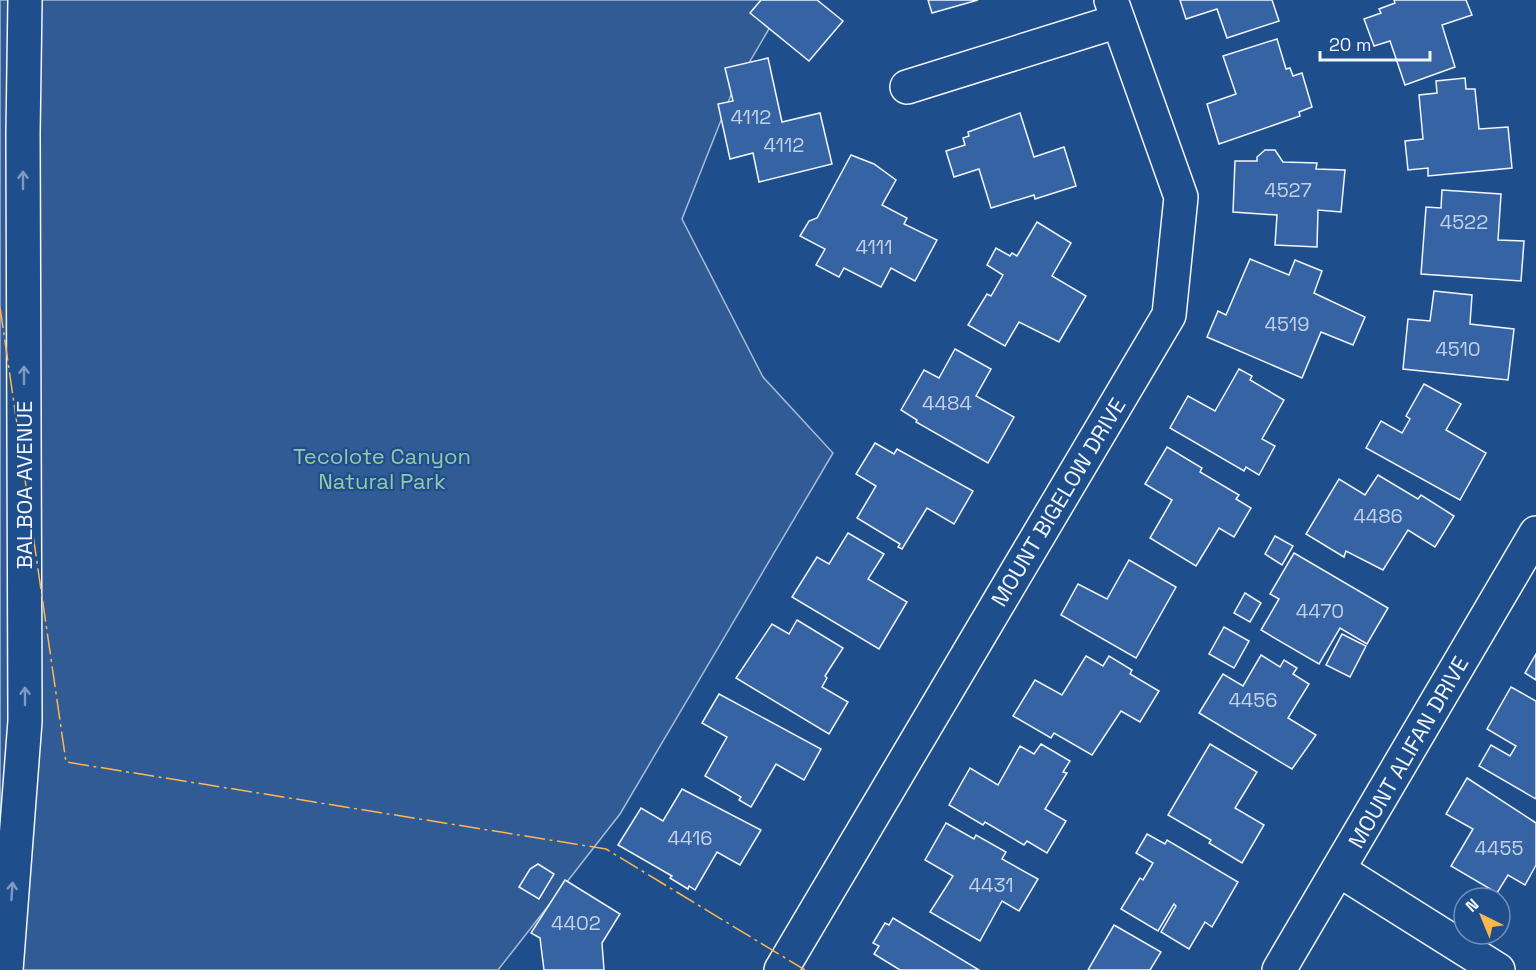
<svg xmlns="http://www.w3.org/2000/svg" width="1536" height="970" font-family="'Space Grotesk',sans-serif">
<rect width="100%" height="100%" fill="#1f4e8c"/>
<!-- green -->
<path fill="#305b95" stroke="#a8bbd7" stroke-width="1.5" d="M0 0H786L733 90 682 219 763 377 833 453 620 814 498 970H0Z"/>
<!-- building -->
<g fill="#3563a3" stroke="#f2f6ff" stroke-width="1.5">
<path d="M761 0H817L843 21 809 61 750 13Z"/>
<path d="M928 0H978L932 13Z"/>
<path d="M1180 0H1272L1279 21 1227 38 1217 9 1186 19Z"/>
<path d="M1394 0H1466L1472 15 1442 25 1455 67 1405 85 1390 41 1374 46 1364 19 1381 13 1379 9 1395 3Z"/>
<path d="M1277 39 1286 69 1290 68 1293 76 1302 73 1312 107 1299 112 1300 116 1219 144 1207 104 1236 94 1223 56Z"/>
<path d="M768 58 782 122 820 113 832 164 759 182 753 153 730 159 718 104 733 101 725 68Z"/>
<path d="M1465 78 1466 89H1475L1479 129 1508 127 1512 168 1428 176V168L1408 170 1405 141 1423 139 1419 95 1437 93 1436 81Z"/>
<path d="M1020 113 1034 157 1064 147 1076 186 1035 199 1034 195 991 208 979 169 954 177 946 151 965 145 963 138 969 136 968 132Z"/>
<path d="M1265 150H1275L1283 162 1317 163 1316 169 1345 170 1341 212 1318 210 1317 247 1275 245 1277 215 1233 212 1235 161H1257V157Z"/>
<path d="M851 155 874 164 896 180 882 205 907 218 904 224 937 240 915 281 891 268 881 287 844 268 839 277 816 265 825 249 800 236 809 221 817 218Z"/>
<path d="M1442 190 1501 194 1498 240 1524 241 1521 281 1421 274 1426 207 1441 208Z"/>
<path d="M1037 222 1071 243 1052 276 1086 296 1059 342 1019 322 1005 346 968 325 987 294 991 296 1003 275 987 265 996 248 1010 256 1012 253 1017 256Z"/>
<path d="M1250 259 1289 275 1295 260 1322 271 1314 293 1365 317 1353 345 1321 332 1302 378 1207 337 1218 311 1226 315Z"/>
<path d="M1434 291 1472 295 1470 324 1514 329 1508 380 1403 369 1408 319 1430 321Z"/>
<path d="M955 349 991 369 976 396 1014 417 988 463 916 422 917 420 901 410 924 370 939 378Z"/>
<path d="M1239 369 1252 376 1250 380 1284 400 1262 439 1275 446 1259 475 1246 467 1244 471 1170 428 1188 396 1215 411Z"/>
<path d="M1424 384 1461 404 1446 430 1486 453 1460 500 1366 448 1381 421 1402 433 1410 419 1406 416Z"/>
<path d="M875 443 894 454 897 449 973 491 954 524 927 508 902 549 898 547 900 544 857 518 876 486 856 474Z"/>
<path d="M1167 447 1202 468 1200 472 1239 495 1236 499 1251 508 1234 537 1219 528 1196 566 1150 538 1172 500 1145 484Z"/>
<path d="M1378 475 1418 499 1421 495 1454 516 1435 547 1408 530 1383 570 1346 551 1344 557 1306 534 1339 479 1365 495Z"/>
<path d="M848 533 884 554 868 579 907 602 879 649 792 597 817 557 829 564Z"/>
<path d="M1275 536 1293 546 1282 565 1265 554Z"/>
<path d="M1294 553 1388 608 1367 644 1340 628 1319 664 1261 630 1279 599 1270 594Z"/>
<path d="M1129 560 1176 587 1136 658 1061 615 1078 584 1107 599Z"/>
<path d="M1245 593 1261 603 1250 622 1234 613Z"/>
<path d="M797 620 843 648 825 676 827 678 822 687 848 702 829 734 736 678 772 624 789 634Z"/>
<path d="M1224 627 1249 641 1234 668 1209 654Z"/>
<path d="M1342 634 1366 646 1350 677 1326 665Z"/>
<path d="M1536 654V680L1525 673Z"/>
<path d="M1261 655 1280 667 1284 660 1297 668 1293 674 1309 684 1288 718 1316 735 1292 769 1199 713 1223 674 1243 686Z"/>
<path d="M1086 656 1103 666 1109 656 1132 670 1130 674 1159 691 1140 722 1121 711 1092 755 1054 733 1051 738 1013 716 1035 680 1062 695Z"/>
<path d="M1511 687 1536 701V799L1479 766 1491 745 1510 756 1516 746 1487 729Z"/>
<path d="M719 694 821 749 804 780 776 764 751 807 739 800 741 797 705 776 727 737 702 723Z"/>
<path d="M1041 744 1070 761 1063 772 1067 773 1045 809 1066 821 1047 853 1027 841 1024 845 985 822 983 825 949 805 970 768 998 785 1020 746 1034 754Z"/>
<path d="M1210 744 1257 772 1235 808 1264 825 1242 863 1209 843 1211 840 1168 815Z"/>
<path d="M1467 778 1536 823V865L1525 885 1508 875 1497 893 1451 866 1473 829 1446 814Z"/>
<path d="M682 789 761 830 740 865 717 852 695 890 689 886 688 889 670 878 672 876 618 845 641 808 663 821Z"/>
<path d="M946 823 974 839 976 835 1006 852 1002 859 1038 879 1019 911 1002 901 980 941 930 912 953 876 925 860Z"/>
<path d="M1147 834 1165 844 1167 840 1238 882 1212 927 1205 922 1189 949 1161 932 1176 906 1174 904 1158 931 1121 909 1140 878 1143 880 1153 863 1136 853Z"/>
<path d="M538 864 554 874 539 899 519 887 530 869Z"/>
<path d="M565 880 620 914 602 943 604 970H544L540 938 531 933Z"/>
<path d="M893 918 979 970H900L874 954 879 946 873 943 885 923 889 925Z"/>
<path d="M1114 925 1161 952 1150 970H1088Z"/>
</g>
<g fill="none" stroke-linecap="round" stroke-linejoin="round">
<defs>
<g id="street">
<path d="M907 87 1118 21"/>
<path d="M1339 870 1498 970"/>
<path d="M781 970 1169 315 1181 197 1111 0"/>
<path d="M1279 970 1536 533"/>
</g>
<path id="primary" d="M6 970 25 721 23 133 25 0"/>
</defs>
<!-- street casing -->
<use href="#street" stroke="#f2f6ff" stroke-width="36"/>
<!-- primary casing -->
<use href="#primary" stroke="#f2f6ff" stroke-width="36"/>
<!-- street -->
<use href="#street" stroke="#1f4e8c" stroke-width="33"/>
<!-- primary -->
<use href="#primary" stroke="#1f4e8c" stroke-width="33"/>
<!-- power -->
<path stroke="#ffb74d" stroke-width="1.5" stroke-dasharray="21 4.5 3 4.5" stroke-linecap="butt" d="M0 307 66 762 606 849 805 970"/>
</g>
<!-- one-way arrows -->
<defs><path id="oneway-shaft" d="M-6 0H5M1.5-3L5.5 0L1.5 3" fill="none" stroke-width="1.6" stroke-linecap="round" stroke-linejoin="round" transform="scale(1.5)"/></defs>
<g stroke="#7e9ac0">
<use href="#oneway-shaft" transform="translate(23 180) rotate(-90)"/>
<use href="#oneway-shaft" transform="translate(24 375) rotate(-90)"/>
<use href="#oneway-shaft" transform="translate(25 696) rotate(-90)"/>
<use href="#oneway-shaft" transform="translate(12 891) rotate(-86)"/>
</g>
<g text-anchor="middle" dominant-baseline="central" stroke-width="4.5" stroke-linejoin="round" paint-order="stroke">
<!-- number labels -->
<g font-size="20" fill="#c3d1e8">
<text x="751" y="117">4112</text>
<text x="784" y="145">4112</text>
<text x="1288" y="190">4527</text>
<text x="1464" y="222">4522</text>
<text x="874" y="247">4111</text>
<text x="1287" y="324">4519</text>
<text x="1458" y="349">4510</text>
<text x="947" y="403">4484</text>
<text x="1378" y="516">4486</text>
<text x="1320" y="611">4470</text>
<text x="1253" y="700">4456</text>
<text x="690" y="838">4416</text>
<text x="1499" y="848">4455</text>
<text x="991" y="885">4431</text>
<text x="576" y="923">4402</text>
</g>
<!-- park labels -->
<g font-size="22" fill="#97c8a6" stroke="#1f4e8c">
<text x="382" y="456">Tecolote Canyon<tspan x="382" dy="25">Natural Park</tspan></text>
</g>
<!-- street labels -->
<g font-size="22" fill="#f2f6ff" stroke="#1f4e8c">
<text transform="translate(24 485) rotate(-90)">BALBOA AVENUE</text>
<text transform="translate(1058 502) rotate(-59)">MOUNT BIGELOW DRIVE</text>
<text transform="translate(1408 752) rotate(-60)">MOUNT ALIFAN DRIVE</text>
</g>
</g>
<!-- north arrow -->
<g transform="translate(1482 916) rotate(317)"><circle r="28" fill="#1f4e8c" stroke="#7391ba" stroke-width="1.5"/>
<path d="M0-4.5L10 22L0 15L-10 22Z" fill="#ffb74d"/>
<text y="-9" font-size="16" font-weight="bold" text-anchor="middle" fill="#f2f6ff">N</text>
</g>
<!-- scale -->
<path d="M1320 51v9h110v-9" fill="none" stroke="#f2f6ff" stroke-width="3"/>
<text x="1329" y="51" font-size="18" fill="#f2f6ff" stroke="#1f4e8c" stroke-width="4.5" paint-order="stroke">20 m</text>
</svg>
